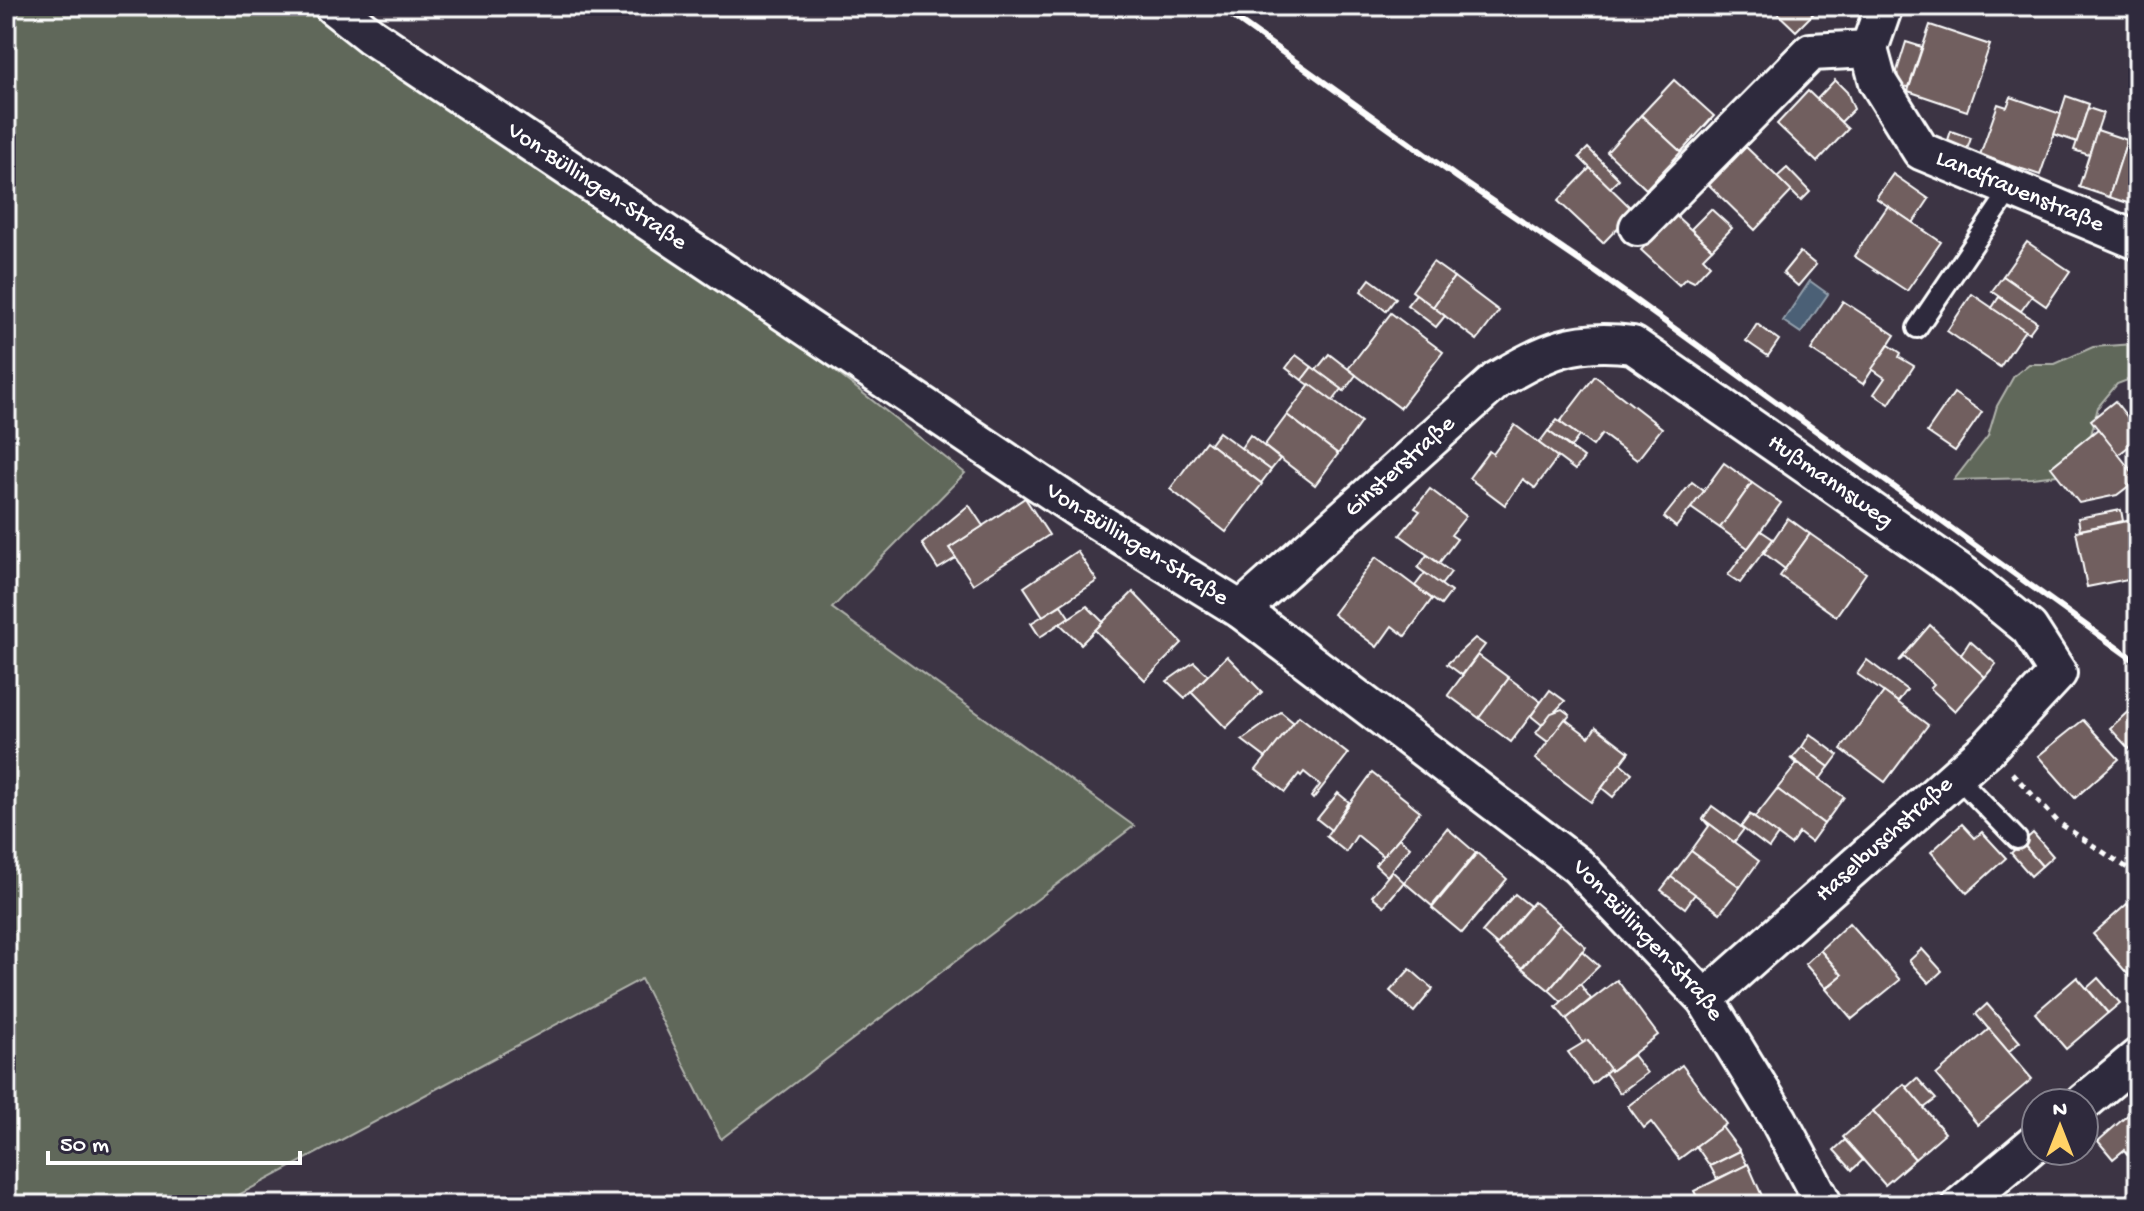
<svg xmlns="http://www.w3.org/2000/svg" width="2144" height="1211" font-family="'Gochi Hand',sans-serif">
<rect width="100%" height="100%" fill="#3c3444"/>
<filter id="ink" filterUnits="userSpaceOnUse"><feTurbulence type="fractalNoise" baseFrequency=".0125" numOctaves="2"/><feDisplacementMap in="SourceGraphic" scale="16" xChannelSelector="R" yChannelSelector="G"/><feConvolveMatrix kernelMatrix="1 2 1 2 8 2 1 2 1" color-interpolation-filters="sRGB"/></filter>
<g filter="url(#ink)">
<!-- green -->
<g fill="#60675a" stroke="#b0b3ac" stroke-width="2">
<path d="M6 6H325L726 286 965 473 832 608 1134 826 721 1139 641 979 220 1205H6Z"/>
<path d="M2138 341V376L2117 384 2098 407 2089 443 2066 474 2032 478 1954 480 1988 436 1997 406 2014 376 2029 364H2055L2093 347 2133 344Z"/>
</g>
<!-- water -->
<path fill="#4b6076" stroke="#93a0ad" stroke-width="2" d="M1810 281 1828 294 1801 333 1783 321Z"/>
<!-- building -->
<g fill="#715e5e" stroke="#fff" stroke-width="2">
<path d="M1778 6H1796L1799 9 1805 6 1813 14 1796 31 1774 10Z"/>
<path d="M1930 25 1990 45 1967 111 1908 91Z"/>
<path d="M1906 42 1922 47 1909 87 1899 86 1897 71Z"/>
<path d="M1674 80 1714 116 1681 152 1641 115Z"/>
<path d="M1835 80 1847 92 1854 109 1841 122 1817 99Z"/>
<path d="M1808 91 1848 129 1817 162 1777 124Z"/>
<path d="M2066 96 2089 104 2077 142 2054 134Z"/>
<path d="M2011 97 2061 114 2040 175 1980 155 1998 104 2007 107Z"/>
<path d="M2088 108 2103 113 2089 155 2074 150Z"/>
<path d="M1641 115 1681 152 1646 189 1607 152Z"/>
<path d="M2097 130 2127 140 2109 197 2079 187Z"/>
<path d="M1951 131 1971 138 1964 158 1944 152Z"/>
<path d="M2127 140 2138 143 2137 206 2109 197Z"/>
<path d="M1746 147 1792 191 1755 230 1709 185Z"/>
<path d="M1588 148 1619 179 1610 188 1579 157Z"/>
<path d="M1590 168 1634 211 1603 243 1558 201Z"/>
<path d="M1787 168 1810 192 1801 201 1777 177Z"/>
<path d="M1893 174 1929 199 1913 223 1876 198Z"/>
<path d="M1888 206 1941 242 1907 291 1854 256Z"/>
<path d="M1711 209 1732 228 1712 249 1691 229Z"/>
<path d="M1675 215 1712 249 1703 258 1710 265 1694 282 1686 278 1679 285 1641 250Z"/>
<path d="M2027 242 2070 271 2046 306 2003 276Z"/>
<path d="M1800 252 1816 265 1798 286 1783 273Z"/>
<path d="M1433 262 1454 277 1433 307 1412 291Z"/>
<path d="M2003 276 2032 296 2021 311 1992 291Z"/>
<path d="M1454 277 1499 311 1477 340 1433 307Z"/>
<path d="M1370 279 1396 298 1386 311 1361 291Z"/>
<path d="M1416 294 1445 316 1436 327 1407 305Z"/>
<path d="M1972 294 2025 330 2000 367 1947 331Z"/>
<path d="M1999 297 2037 322 2029 333 1992 308Z"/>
<path d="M1843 301 1895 335 1863 384 1811 350Z"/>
<path d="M1391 313 1443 352 1400 408 1348 369Z"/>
<path d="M1757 324 1779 340 1768 356 1746 341Z"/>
<path d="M1889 345 1901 353 1899 357 1914 366 1889 404 1874 394 1885 378 1872 369Z"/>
<path d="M1329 354 1356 375 1344 391 1316 370Z"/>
<path d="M1296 355 1312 367 1302 380 1286 368Z"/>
<path d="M1312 367 1342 389 1333 401 1302 380Z"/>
<path d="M1595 376 1662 428 1637 460 1602 434 1593 446 1560 422Z"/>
<path d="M1310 384 1361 422 1338 454 1287 415Z"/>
<path d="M1954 393 1982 412 1955 451 1927 432Z"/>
<path d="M2115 401 2138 431V439L2118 455 2091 420Z"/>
<path d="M1287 415 1338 454 1315 485 1264 446Z"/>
<path d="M1557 420 1579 436 1571 447 1548 431Z"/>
<path d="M1515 425 1558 457 1535 488 1523 479 1505 505 1469 478 1489 451 1493 454Z"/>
<path d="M2098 429 2138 479 2117 495 2079 503 2051 467Z"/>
<path d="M1548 431 1584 458 1575 470 1539 443Z"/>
<path d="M1219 432 1271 470 1261 483 1210 444Z"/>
<path d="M1250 435 1280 459 1271 470 1241 448Z"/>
<path d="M1206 441 1262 484 1226 532 1170 489Z"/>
<path d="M1724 463 1752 483 1720 528 1691 508Z"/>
<path d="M1692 482 1704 491 1676 527 1664 517Z"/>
<path d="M1752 483 1781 503 1748 548 1720 528Z"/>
<path d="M1430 489 1466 516 1451 535 1457 539 1439 563 1400 535 1420 511 1415 508Z"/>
<path d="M1025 498 1049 535 973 584 949 548Z"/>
<path d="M969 505 983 526 949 548 956 558 938 569 922 544Z"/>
<path d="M2121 510 2123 521 2080 530 2078 518Z"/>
<path d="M1788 518 1810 534 1785 569 1764 553Z"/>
<path d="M2132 520 2138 547V577L2087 587 2076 531Z"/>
<path d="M1761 531 1773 539 1740 583 1728 575Z"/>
<path d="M1810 534 1866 573 1836 616 1780 576Z"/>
<path d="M1077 551 1097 581 1043 616 1024 587Z"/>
<path d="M1427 555 1451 572 1441 585 1418 568Z"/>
<path d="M1376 557 1432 599 1405 636 1392 626 1377 647 1333 614Z"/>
<path d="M1425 573 1451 592 1441 605 1415 586Z"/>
<path d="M1133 592 1182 643 1145 680 1095 630Z"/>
<path d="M1061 605 1069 617 1040 637 1031 623Z"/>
<path d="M1087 606 1103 622 1081 644 1060 624Z"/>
<path d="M1930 625 1985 677 1955 711 1930 688 1934 684 1904 657 1899 661Z"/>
<path d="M1475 638 1485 645 1462 675 1447 664Z"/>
<path d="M1970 641 1996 664 1985 677 1961 655Z"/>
<path d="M1478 655 1509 678 1479 718 1448 695Z"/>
<path d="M1227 656 1262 692 1226 728 1191 692Z"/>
<path d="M1867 660 1907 690 1898 702 1857 674Z"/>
<path d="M1194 662 1208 675 1185 698 1167 681Z"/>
<path d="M1509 678 1541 702 1511 742 1479 718Z"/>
<path d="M1550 690 1565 701 1542 725 1531 716Z"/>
<path d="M1884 692 1928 725 1885 782 1841 749Z"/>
<path d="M2132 708 2138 715V742L2129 749 2110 728Z"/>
<path d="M1562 709 1570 715 1548 742 1536 733 1551 713Z"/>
<path d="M1281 712 1294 723 1266 758 1242 740Z"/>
<path d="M1299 716 1348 754 1313 799 1311 797 1320 785 1304 772 1301 776 1299 774 1285 792 1256 770Z"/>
<path d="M1565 719 1589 737 1596 727 1629 752 1591 802 1535 759Z"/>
<path d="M2083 720 2119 759 2075 798 2038 756Z"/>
<path d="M1810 734 1838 755 1829 767 1802 747Z"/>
<path d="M1802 747 1829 767 1820 779 1792 758Z"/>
<path d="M1790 758 1844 797 1824 824 1777 789 1797 764Z"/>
<path d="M1620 763 1632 773 1613 797 1602 788Z"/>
<path d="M1372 773 1420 811 1384 857 1357 835 1346 852 1326 836Z"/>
<path d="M1777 789 1824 824 1811 842 1799 833 1791 845 1749 814 1755 817Z"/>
<path d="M1338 793 1349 802 1331 830 1317 819Z"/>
<path d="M1712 806 1744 829 1734 842 1703 819Z"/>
<path d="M1750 815 1778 835 1769 848 1741 827Z"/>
<path d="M1703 819 1759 861 1740 887 1691 851 1709 826Z"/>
<path d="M1962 824 1975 838 1982 832 2006 858 1967 893 1931 852Z"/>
<path d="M1447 828 1476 853 1432 906 1404 882Z"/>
<path d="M2033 833 2053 856 2042 866 2022 843Z"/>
<path d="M1399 838 1410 847 1387 876 1375 865Z"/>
<path d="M2022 843 2042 866 2031 876 2011 853Z"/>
<path d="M1691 851 1740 887 1720 913 1671 877Z"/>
<path d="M1477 853 1507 879 1462 933 1432 908Z"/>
<path d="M1392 871 1404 882 1384 906 1372 896Z"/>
<path d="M1671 877 1695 894 1685 908 1661 890Z"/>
<path d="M1515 894 1530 906 1497 945 1482 932Z"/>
<path d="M1534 902 1560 924 1522 968 1496 946Z"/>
<path d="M2127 904 2138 917V974L2132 979 2093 934Z"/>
<path d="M1849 923 1900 980 1852 1019 1826 989 1842 975 1820 950Z"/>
<path d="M1560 924 1586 947 1549 990 1522 968Z"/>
<path d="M1922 949 1942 971 1929 983 1909 961Z"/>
<path d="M1820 950 1842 975 1826 988 1805 964Z"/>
<path d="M1582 951 1599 966 1562 1002 1549 990Z"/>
<path d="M1410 969 1433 989 1414 1012 1390 991Z"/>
<path d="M2077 977 2108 1013 2066 1049 2035 1013Z"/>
<path d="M2098 978 2120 1003 2108 1013 2087 988Z"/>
<path d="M1617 980 1658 1035 1611 1071 1588 1040 1583 1043 1566 1019Z"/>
<path d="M1580 984 1591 999 1566 1019 1556 1007Z"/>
<path d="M1987 1004 2020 1042 2008 1052 1976 1014Z"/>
<path d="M1989 1029 2032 1079 1978 1125 1936 1075Z"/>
<path d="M1588 1040 1610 1069 1592 1084 1568 1052Z"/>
<path d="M1633 1055 1647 1073 1620 1093 1605 1073 1610 1069 1611 1071Z"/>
<path d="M1682 1065 1726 1124 1679 1159 1651 1122 1644 1128 1628 1106Z"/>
<path d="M1917 1078 1936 1099 1924 1108 1906 1088Z"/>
<path d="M1904 1084 1945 1133 1915 1159 1873 1111Z"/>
<path d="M2138 1106V1167L2124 1150 2113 1159 2098 1141Z"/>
<path d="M1873 1111 1915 1159 1885 1185 1843 1137Z"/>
<path d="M1722 1127 1740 1151 1710 1166 1696 1146Z"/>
<path d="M1845 1140 1863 1160 1852 1170 1834 1150Z"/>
<path d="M1740 1151 1747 1165 1717 1179 1710 1166Z"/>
<path d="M1748 1164 1766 1205H1701L1694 1191Z"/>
</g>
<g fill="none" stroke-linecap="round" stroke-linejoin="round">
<defs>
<g id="lane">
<path d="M1917 328 2011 189"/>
<path d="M1956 776 2017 839"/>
</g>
<g id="street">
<path id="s1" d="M333 6 371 36 1081 511 1241 610 1578 866 1705 999 1779 1120 1824 1205"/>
<path id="s2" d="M1884 6 1869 49 1878 82 1921 151 2138 241"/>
<path d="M1638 227 1811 52 1869 49"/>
<path id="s3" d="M1241 610 1497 380C1547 351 1574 337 1633 345L1964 575 2029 628 2058 673 1988 748 1705 999"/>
<path d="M2083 1103 2138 1057"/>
<path d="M1961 1205 2036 1142"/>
</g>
</defs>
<!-- lane casing -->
<use href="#lane" stroke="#fff" stroke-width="24"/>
<!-- street casing -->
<use href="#street" stroke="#fff" stroke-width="42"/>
<!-- path -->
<path stroke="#fff" stroke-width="5" stroke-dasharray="6 6" stroke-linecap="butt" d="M2012 773 2059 823 2138 875"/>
<!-- lane -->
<use href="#lane" stroke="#2f2a3d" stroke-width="18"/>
<!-- street -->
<use href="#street" stroke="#2f2a3d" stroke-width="36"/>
<!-- rail -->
<path stroke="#fff" stroke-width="6" d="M1218 6 1458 178 1596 272 2138 663"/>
</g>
</g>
<g text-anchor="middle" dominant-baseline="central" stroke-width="6" stroke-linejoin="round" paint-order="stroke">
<!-- street labels -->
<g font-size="24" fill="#fff" stroke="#2f2a3d">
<text stroke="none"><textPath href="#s1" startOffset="320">Von-Büllingen-Straße</textPath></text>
<text stroke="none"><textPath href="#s2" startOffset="268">Landfrauenstraße</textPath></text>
<text stroke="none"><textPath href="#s3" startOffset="214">Ginsterstraße</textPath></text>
<text stroke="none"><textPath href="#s3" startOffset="728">Hußmannsweg</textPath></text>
<text stroke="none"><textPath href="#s1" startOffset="968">Von-Büllingen-Straße</textPath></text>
<text transform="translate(1885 840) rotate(-42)">Haselbuschstraße</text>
<text stroke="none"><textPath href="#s1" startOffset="1616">Von-Büllingen-Straße</textPath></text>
</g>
</g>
<!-- margin -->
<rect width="2144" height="1211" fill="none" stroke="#2f2a3d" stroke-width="32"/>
<rect x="16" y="16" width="2112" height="1179" fill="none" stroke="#fff" stroke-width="3" filter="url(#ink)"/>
<!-- north arrow -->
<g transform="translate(2060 1127)"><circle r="38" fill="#2f2a3d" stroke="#827f8b" stroke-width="2"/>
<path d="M0-6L14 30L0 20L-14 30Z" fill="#ffd166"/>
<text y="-12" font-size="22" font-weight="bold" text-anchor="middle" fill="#ffffff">N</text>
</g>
<!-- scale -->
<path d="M48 1151v12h252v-12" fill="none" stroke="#ffffff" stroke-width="4"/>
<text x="60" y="1151" font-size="24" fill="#ffffff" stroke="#2f2a3d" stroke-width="6" paint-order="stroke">50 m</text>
</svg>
